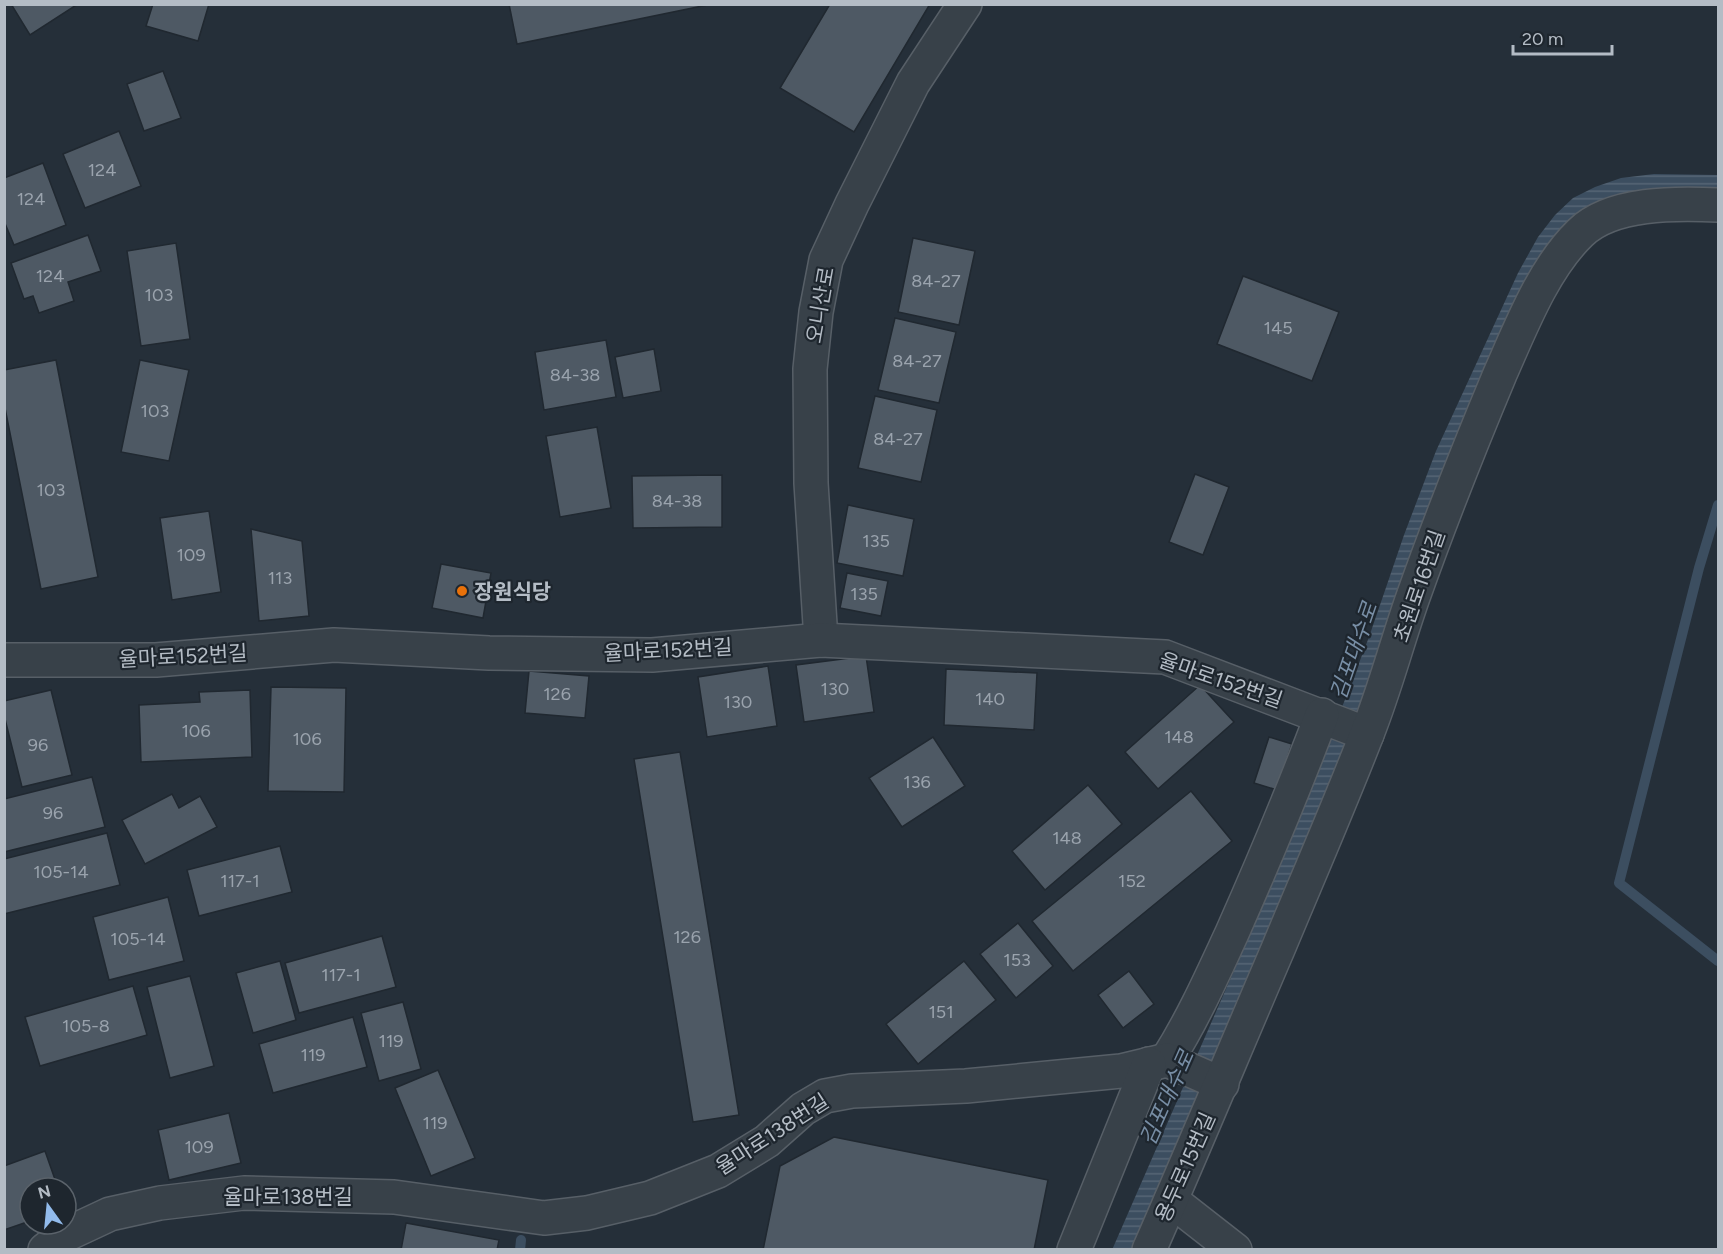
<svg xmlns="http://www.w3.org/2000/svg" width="1723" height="1254" font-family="Figtree,'Noto Sans KR',sans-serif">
<defs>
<pattern id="water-rules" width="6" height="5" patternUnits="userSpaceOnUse" patternTransform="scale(1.5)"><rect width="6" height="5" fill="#3c4e60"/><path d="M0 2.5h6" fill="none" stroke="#566675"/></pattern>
</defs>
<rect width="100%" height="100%" fill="#252f39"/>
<!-- water -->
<path fill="url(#water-rules)" d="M1654 174 1718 175V194L1577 220 1365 700 1134 1249 1112 1250 1291 840 1369 637 1404 535 1436 451 1518 273 1538 237 1555 215 1573 198 1595 187 1621 178Z"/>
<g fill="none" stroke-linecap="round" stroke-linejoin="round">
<!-- stream -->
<g stroke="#3c4e60" stroke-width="10">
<path d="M1718 505 1699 568 1619 883 1718 961"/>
<path d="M520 1250 521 1240"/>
</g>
</g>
<!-- building -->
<g fill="#4e5964" stroke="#202830" stroke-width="1.5">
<path d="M11 4H78L30 35Z"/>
<path d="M153 4H209L198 41 146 26Z"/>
<path d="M509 4H712L517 44Z"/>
<path d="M830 4H930L854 132 780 88Z"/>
<path d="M163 71 181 118 144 131 127 84Z"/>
<path d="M119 131 141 186 85 208 63 154Z"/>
<path d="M43 163 66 225 14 245 4 221V178Z"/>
<path d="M88 235 101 271 68 282 74 301 39 313 33 296 24 299 11 263Z"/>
<path d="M913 238 975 251 959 325 898 312Z"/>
<path d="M176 243 190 339 141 346 127 251Z"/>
<path d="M1243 276 1339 312 1312 381 1217 344Z"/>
<path d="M895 318 956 332 939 403 878 390Z"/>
<path d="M606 340 616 397 544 410 535 352Z"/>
<path d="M654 349 661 391 623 398 615 357Z"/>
<path d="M56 360 98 577 41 589 4 403V370Z"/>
<path d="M140 360 189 370 169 461 121 452Z"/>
<path d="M875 396 937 410 921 482 858 468Z"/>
<path d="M597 427 611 508 560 517 546 436Z"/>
<path d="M1195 474 1229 487 1203 555 1169 542Z"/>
<path d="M722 475V527L633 528 632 476Z"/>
<path d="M848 505 914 519 903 576 837 563Z"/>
<path d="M209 511 221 592 172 600 160 518Z"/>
<path d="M251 529 302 541 309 616 259 621Z"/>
<path d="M441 564 491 573 483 618 432 608Z"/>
<path d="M847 573 888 581 881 616 840 608Z"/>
<path d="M866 656 874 712 804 722 796 665Z"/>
<path d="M768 666 777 726 707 737 698 677Z"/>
<path d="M946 669 1037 673 1034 730 944 725Z"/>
<path d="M529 671 589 676 585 718 525 713Z"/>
<path d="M1200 685 1234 722 1158 789 1125 752Z"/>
<path d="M271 687 346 688 344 792 268 791Z"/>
<path d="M51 690 72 775 22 787 4 715V701Z"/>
<path d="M250 690 252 757 141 762 139 705 200 702 199 692Z"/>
<path d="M933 737 965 786 902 827 869 778Z"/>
<path d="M1269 737 1292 744 1277 790 1254 783Z"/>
<path d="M680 752 739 1115 693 1122 634 759Z"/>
<path d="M92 777 105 827 4 852V799Z"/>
<path d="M1088 785 1122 824 1045 890 1012 851Z"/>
<path d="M1191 791 1232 841 1073 971 1032 921Z"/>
<path d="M172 794 179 808 200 796 217 827 145 864 122 820Z"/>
<path d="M107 833 120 885 4 914V859Z"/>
<path d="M280 846 292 892 199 916 187 870Z"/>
<path d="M168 897 184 961 109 980 93 917Z"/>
<path d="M1018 923 1053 966 1016 998 980 954Z"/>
<path d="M382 936 396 987 299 1013 285 963Z"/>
<path d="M280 961 296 1020 253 1033 236 973Z"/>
<path d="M964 961 996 1000 918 1064 886 1024Z"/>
<path d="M1129 971 1154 1004 1123 1028 1098 995Z"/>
<path d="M190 976 214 1066 170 1078 147 987Z"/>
<path d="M133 986 147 1035 40 1066 25 1017Z"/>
<path d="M403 1002 421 1069 379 1081 361 1013Z"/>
<path d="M353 1017 367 1067 273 1093 259 1044Z"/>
<path d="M438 1070 475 1158 431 1176 395 1088Z"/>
<path d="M229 1113 241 1163 169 1180 158 1130Z"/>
<path d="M834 1137 1048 1180 1034 1250H763L780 1166Z"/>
<path d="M45 1151 58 1188H30V1221L4 1230V1166Z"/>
<path d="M406 1223 499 1240 497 1250H401Z"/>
</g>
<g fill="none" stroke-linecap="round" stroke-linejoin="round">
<defs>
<g id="minor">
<path d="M821 640 811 483 810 369 816 312 826 260 852 204 913 83 965 4"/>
<path d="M4 660H156L334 645 489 653 652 655 821 640 1165 657 1367 734"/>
<path d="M1167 1060C1193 1019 1212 976 1232 933 1264 861 1294 789 1322 715"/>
<path d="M1171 1200 1235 1250"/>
<path d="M45 1250 63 1236 110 1214 160 1203 244 1193 394 1197 544 1218 587 1213 650 1198 718 1171 767 1141 803 1109 825 1096 852 1091 966 1086 1121 1071 1167 1060 1222 1084"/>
<path d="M1074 1250 1149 1064"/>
<path d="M1149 1250C1193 1150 1235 1049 1278 949 1308 877 1339 806 1367 734 1385 689 1397 642 1413 597 1440 521 1469 448 1500 374 1521 327 1543 269 1580 233 1611 202 1677 203 1718 205"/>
</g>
</defs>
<!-- minor casing -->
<use href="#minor" stroke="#575f67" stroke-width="36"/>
<!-- minor -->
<use href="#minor" stroke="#384149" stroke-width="33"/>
</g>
<!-- markers -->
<circle fill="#e8710a" stroke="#1e262e" stroke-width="2" cx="462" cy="591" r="6"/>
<g text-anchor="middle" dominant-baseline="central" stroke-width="4.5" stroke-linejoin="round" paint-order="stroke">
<!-- number labels -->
<g font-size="18" fill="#9aa3ad">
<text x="102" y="170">124</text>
<text x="31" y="199">124</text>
<text x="50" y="276">124</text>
<text x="936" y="281">84-27</text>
<text x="159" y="295">103</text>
<text x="1278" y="328">145</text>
<text x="917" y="361">84-27</text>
<text x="575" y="375">84-38</text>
<text x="155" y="411">103</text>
<text x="898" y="439">84-27</text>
<text x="51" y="490">103</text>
<text x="677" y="501">84-38</text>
<text x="876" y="541">135</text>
<text x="191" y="555">109</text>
<text x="280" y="578">113</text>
<text x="864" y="594">135</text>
<text x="835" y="689">130</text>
<text x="557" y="694">126</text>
<text x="990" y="699">140</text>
<text x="738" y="702">130</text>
<text x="196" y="731">106</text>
<text x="1179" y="737">148</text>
<text x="307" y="739">106</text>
<text x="38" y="745">96</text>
<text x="917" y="782">136</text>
<text x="53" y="813">96</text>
<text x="1067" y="838">148</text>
<text x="61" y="872">105-14</text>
<text x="240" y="881">117-1</text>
<text x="1132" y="881">152</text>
<text x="687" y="937">126</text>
<text x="138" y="939">105-14</text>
<text x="1017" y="960">153</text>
<text x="341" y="975">117-1</text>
<text x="941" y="1012">151</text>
<text x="86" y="1026">105-8</text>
<text x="391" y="1041">119</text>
<text x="313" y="1055">119</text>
<text x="435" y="1123">119</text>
<text x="199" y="1147">109</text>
</g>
<!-- street labels -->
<g font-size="21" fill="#b4bcc5" stroke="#1e262e">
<text transform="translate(820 305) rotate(-80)">오니산로</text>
<text transform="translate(1419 586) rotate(-71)">초원로16번길</text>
<text transform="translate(668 650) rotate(-3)">율마로152번길</text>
<text transform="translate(183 656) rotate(-3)">율마로152번길</text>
<text transform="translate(1221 680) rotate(19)">율마로152번길</text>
<text transform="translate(772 1134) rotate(-33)">율마로138번길</text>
<text transform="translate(1185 1167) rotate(-66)">용두로15번길</text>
<text x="288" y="1196">율마로138번길</text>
</g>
<!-- poi labels -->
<g font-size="21" font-weight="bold" fill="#b4bcc5" stroke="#1e262e" text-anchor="start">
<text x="474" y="591">장원식당</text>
</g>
<!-- water labels -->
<g font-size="22" font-style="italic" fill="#788ea5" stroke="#1e262e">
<text transform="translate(1354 651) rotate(-71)">김포대수로</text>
<text transform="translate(1167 1098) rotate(-66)">김포대수로</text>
</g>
</g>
<!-- border -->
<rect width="1723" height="1254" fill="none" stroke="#b4bcc5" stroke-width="12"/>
<!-- north arrow -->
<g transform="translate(48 1206) rotate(345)"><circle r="28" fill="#1e262e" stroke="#5a626a" stroke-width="1.5"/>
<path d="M0-4.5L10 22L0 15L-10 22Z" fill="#92bbec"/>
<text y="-9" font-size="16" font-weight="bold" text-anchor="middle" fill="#b4bcc5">N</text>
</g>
<!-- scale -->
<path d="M1513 45v9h99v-9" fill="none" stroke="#b4bcc5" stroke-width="3"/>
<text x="1522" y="45" font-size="18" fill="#b4bcc5" stroke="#1e262e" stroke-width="4.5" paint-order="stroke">20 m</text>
</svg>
